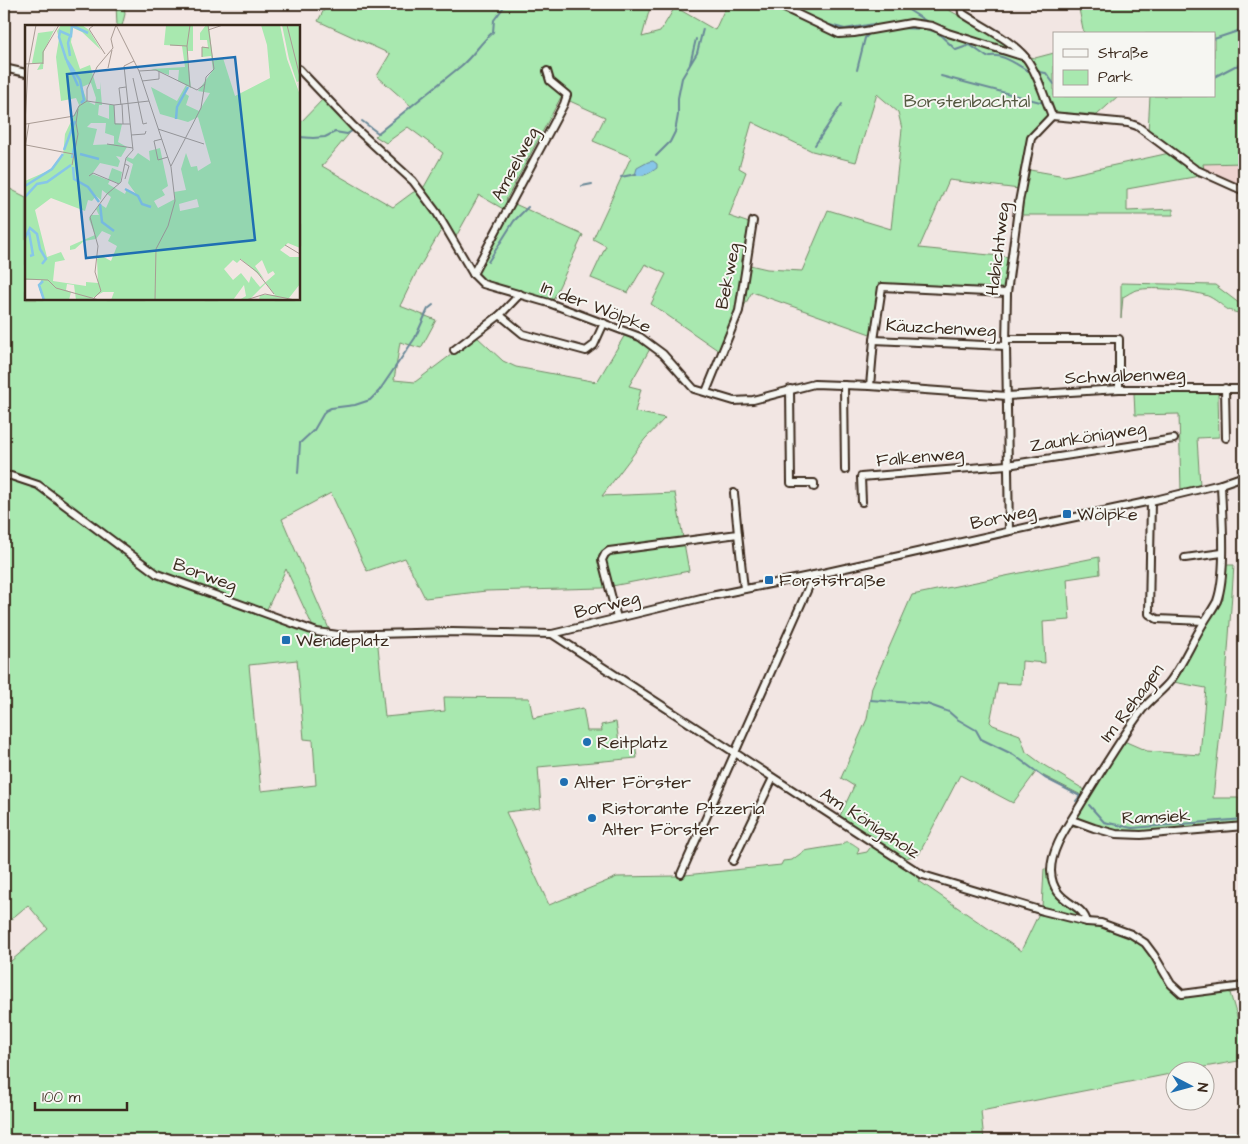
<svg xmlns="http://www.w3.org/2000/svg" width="1248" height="1144" font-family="'Architects Daughter',sans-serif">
<rect width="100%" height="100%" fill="#f2e6e3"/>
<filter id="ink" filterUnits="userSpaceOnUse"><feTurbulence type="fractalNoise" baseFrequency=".02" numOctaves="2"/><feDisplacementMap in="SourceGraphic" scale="10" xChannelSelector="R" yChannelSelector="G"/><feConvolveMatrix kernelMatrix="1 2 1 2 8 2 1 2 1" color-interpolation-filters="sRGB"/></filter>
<g filter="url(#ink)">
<!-- built -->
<path fill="#eed3d0" d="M1244 163V193L1205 175 1202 164Z"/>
<!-- green -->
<g fill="#a8e8af" stroke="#728966" fill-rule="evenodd">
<path d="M116 4H124L125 14 122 26H117Z"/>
<path d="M327 4H651L642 37 660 32 675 7 715 30 727 4H938L1003 40 1022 55 1035 58 1054 53V96H1118L1097 115 1053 112 1029 136 1024 169 1065 176 1174 152 1148 132 1150 96H1214V34H1084L1078 4H1244V163L1203 164 1205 175 1127 189V211L1173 209V215H1016L1019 189 949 180 919 248 1010 257 1006 290 882 285 873 335 752 292 719 351 651 304 666 274 645 264 628 293 591 278 606 246 593 239 631 157 593 141 605 117 561 97 506 200 583 235 552 302 470 275 505 210 479 195 453 242 445 227 440 232 416 273 400 306 436 320 421 348 400 342 394 380 415 382 476 336 503 361 516 367 597 382 626 333 651 347 629 386 641 389 635 412 665 418 645 439 602 496 675 493 689 571 602 588 486 591 425 598 405 558 367 571 331 493 282 519 332 636H377L385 717 445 711 444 697 529 698 533 718 583 708 587 731H602L601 725 616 722 619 742 635 741 637 758 538 767 541 808 506 812 549 905 617 877 676 876 781 865 783 861 792 860 804 851 841 845C847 838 853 844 859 848L857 854 867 852 875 841 839 818 854 786 841 778 867 719 872 687 912 595 1099 557 1100 574 1067 579 1070 620 1043 622 1045 663 1022 661 1021 684 998 683 990 722 993 725 1020 735 1026 752 1042 764 1090 793 1124 741 1147 751 1200 755 1206 688 1168 681 1218 603 1223 600 1225 565H1234L1226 679 1213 798H1244V824L1116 836 1069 825 1087 798 1036 772 1013 803 960 775 919 854 903 859 923 872 919 881 1021 951 1042 907 1044 869 1053 870 1055 879 1062 891 1093 920 1147 942 1171 983 1183 992 1244 981V990L1230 993 1244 1040V1060L1176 1072 1175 1073 981 1111 984 1140H4V967L48 929 28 905 4 925V186L26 197V299H299V124L324 98 353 129 322 166 393 207 412 193 424 187 443 153 408 127 386 143 375 136 411 106 377 76 390 54 318 21ZM877 94 898 112 902 129 891 229 828 210 802 271 767 269 741 263 749 223 729 216 746 172 739 168 752 122 812 151 856 162ZM286 569 313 627V628L266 611ZM297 660 304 739 313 740 316 785 261 791 249 665Z"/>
<path d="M1121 283 1215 285 1244 307V314C1223 311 1226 306 1210 297 1198 291 1151 286 1137 290 1132 291 1127 295 1123 297L1121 318Z"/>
<path d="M1218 392 1219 437 1197 438 1200 486 1181 491 1179 414 1135 415 1134 393Z"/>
</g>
<!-- water -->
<path fill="#87c6e8" stroke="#698897" d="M653 161 657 164V168C650 173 644 177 635 175L637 168 648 162Z"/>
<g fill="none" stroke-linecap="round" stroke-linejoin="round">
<!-- stream -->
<g stroke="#698897" stroke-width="2">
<path d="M784 4 806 15"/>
<path d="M899 4 926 21"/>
<path d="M893 9 902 5"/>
<path d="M822 23 845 29 874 24"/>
<path d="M899 28 927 29 936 32"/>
<path d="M936 31 956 50 970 45 987 57C1001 52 1016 64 1028 71"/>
<path d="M1214 39 1244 29"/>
<path d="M690 64 696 39"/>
<path d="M857 70 865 38 871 32"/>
<path d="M1038 72 1046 73 1054 84"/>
<path d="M941 76 1044 103"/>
<path d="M1214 77 1235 66 1244 65"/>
<path d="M362 121 378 133 461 66C473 56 481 42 493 32L494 20 506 4"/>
<path d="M299 137 313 138 325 137 335 132 347 134 352 131"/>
<path d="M815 145 842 104"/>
<path d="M656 156 670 142 675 132 678 115V98L682 78 697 53 703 29"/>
<path d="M621 177 636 174"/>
<path d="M582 186 592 184"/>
<path d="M488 262 514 221 528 207"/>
<path d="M298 473 300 443 314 430 325 411 331 408 355 405 370 400 379 391 415 338 428 309 433 305"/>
<path d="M870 700 927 704 949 712 957 719 976 730 981 739 1014 755 1045 778 1080 796 1076 801"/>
<path d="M1089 805 1104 822 1132 828 1244 819"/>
</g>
<defs>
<g id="street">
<path d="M776 4 839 34 854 33 911 23 932 26 948 33 1025 57"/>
<path d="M961 4 962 13C981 26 1012 40 1026 58 1038 74 1044 97 1052 116"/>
<path d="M4 68 26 73"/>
<path d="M299 69 353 126 413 181 437 213 473 274 483 284 549 303 640 337 663 354 694 389 734 401 753 400 814 384 870 386 1007 396 1119 389H1244"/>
<path d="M1052 116 1128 123 1137 126 1195 169 1244 191"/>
<path d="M473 274 564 104 567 95 550 81 547 71"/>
<path d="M500 315 523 334 586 351 594 345 604 323"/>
<path d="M1006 339H1119V389"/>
<path d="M874 340 1006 346"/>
<path d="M454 350 500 315 520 294"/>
<path d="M844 385 845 470"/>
<path d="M870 386 874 340 882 287 1007 293"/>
<path d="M1225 388 1226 438"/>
<path d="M790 389 791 483H814V487"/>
<path d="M706 392 739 311 753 221"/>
<path d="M4 476H11L38 485 157 574 317 632 338 635 452 632 552 634 701 598 814 575 1033 526 1151 501 1221 484 1244 476"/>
<path d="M734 493 738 534"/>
<path d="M1151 501 1149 614 1157 619 1204 621"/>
<path d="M862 502 861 477 1007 465 1174 439"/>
<path d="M1009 531 1006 346 1007 293 1019 202 1031 138 1052 116"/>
<path d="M1185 558 1222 553"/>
<path d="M617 618 602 560 605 554 609 551 738 534 744 589"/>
<path d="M552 634 923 875 1043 911 1087 922 1101 923 1131 934 1145 943 1154 955 1171 984 1182 994 1244 986"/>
<path d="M1072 820 1094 828 1116 834 1141 835 1244 826"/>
<path d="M733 861 773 778"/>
<path d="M681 874 814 575"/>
<path d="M1087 922C1083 902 1052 904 1051 871 1051 849 1067 827 1078 809 1098 776 1119 741 1142 710 1150 699 1163 691 1171 680 1183 663 1192 642 1203 624 1207 617 1213 609 1217 601 1227 573 1222 516 1221 484"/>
</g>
</defs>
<!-- street casing -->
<use href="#street" stroke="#3b2a1e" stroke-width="10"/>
<!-- street -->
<use href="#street" stroke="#f6f6f2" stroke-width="6"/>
</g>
</g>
<!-- markers -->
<g fill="#1f6fb2" stroke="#f6f6f2" stroke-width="2">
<rect x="1062" y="509" width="10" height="10" rx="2.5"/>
<rect x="764" y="575" width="10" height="10" rx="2.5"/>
<rect x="281" y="635" width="10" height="10" rx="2.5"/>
<circle cx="587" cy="742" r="5"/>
<circle cx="564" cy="782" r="5"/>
<circle cx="592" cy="818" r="5"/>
</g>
<g text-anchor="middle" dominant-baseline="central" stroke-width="4" stroke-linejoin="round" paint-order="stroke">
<!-- park labels -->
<g font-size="18" fill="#565a42" stroke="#f6f6f2">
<text x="967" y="101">Borstenbachtal</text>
</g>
<!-- street labels -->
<g font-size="18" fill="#3b2a1e" stroke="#f6f6f2">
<text transform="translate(515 164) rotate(-62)">Amselweg</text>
<text transform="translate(998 249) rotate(-83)">Habichtweg</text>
<text transform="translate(728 276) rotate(-79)">Bekweg</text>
<text transform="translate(596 307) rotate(21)">In der Wölpke</text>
<text transform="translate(941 328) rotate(3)">Käuzchenweg</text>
<text transform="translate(1125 376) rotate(-2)">Schwalbenweg</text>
<text transform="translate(1088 437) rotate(-9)">Zaunkönigweg</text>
<text transform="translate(920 457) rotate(-5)">Falkenweg</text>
<text transform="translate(1003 517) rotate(-12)">Borweg</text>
<text transform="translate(205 575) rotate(20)">Borweg</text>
<text transform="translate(607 605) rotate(-14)">Borweg</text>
<text transform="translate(1132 703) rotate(-53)">Im Rehagen</text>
<text transform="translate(1156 817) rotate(-2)">Ramsiek</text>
<text transform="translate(870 823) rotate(33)">Am Königsholz</text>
</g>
<!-- poi labels -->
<g font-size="18" fill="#3b2a1e" stroke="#f6f6f2" text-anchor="start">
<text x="1077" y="514">Wölpke</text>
<text x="779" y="580">Forststraße</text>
<text x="296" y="640">Wendeplatz</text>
<text x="597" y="742">Reitplatz</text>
<text x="574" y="782">Alter Förster</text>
<text x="602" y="808">Ristorante Ptzzeria<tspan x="602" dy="21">Alter Förster</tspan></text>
</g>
</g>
<!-- overview -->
<g transform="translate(25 25)">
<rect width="275" height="275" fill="#f2e6e3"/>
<path d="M36 0H57L64 5 76 25 57 7 48 3 46 17 55 44 65 40 72 64H75V57L77 80H74L73 90 84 94V80H89L90 98 97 99 93 117 102 122 96 132 91 131 95 136 93 142 75 138 67 149 83 155 87 143 97 147 95 159 85 155 83 159 100 169 102 164 111 169 103 158 108 139 101 135 102 132 108 134 113 128 125 136 124 126 135 123 143 161 137 165 140 170 129 176 133 183 150 174 149 167 161 165 156 144 161 128 166 142 172 141 173 146 186 138 173 92 163 97 135 89 126 62 152 76 161 60 153 56 154 45H144V50L126 44 160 42 157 21 139 20 141 0H168V26H162L166 63 162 61 159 68 164 71 161 80 174 86 185 68 173 66 188 45 186 31 177 32V22H183L182 15H175V8L181 0H184L188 36 198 33 210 71 245 53 242 20 236 0H255L262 34 275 70V223L263 218 255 225 265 232H275V259L264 273 234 275 235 270H250L241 258 224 275H214L221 271 219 260 208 275H86L89 267H78L64 275H51L49 260 42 259 41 265 46 267 44 275H19L14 264 16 255H0V156L25 145 38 131 40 109 54 80 51 73 36 76 31 32 34 14 32 6ZM66 58 71 73 70 80 62 76 57 62ZM66 98H81L80 108 89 111V119L68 120 72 104 62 102ZM77 165 86 172 81 183 75 179 71 184 74 190H66L64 194 70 210 45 221V225L50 224 59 216 71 214 77 206 86 210 83 216 92 221 86 236 77 231 72 234 73 258 61 257V261L28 256 30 237 40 235 36 227 22 232 10 185 26 173 60 186 63 175 67 176 71 171 76 175ZM172 174 174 182 155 186 154 179ZM216 234 239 254 230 241 237 235 243 249 248 246 250 249 235 262 226 251 224 258 216 248 208 255 199 244 208 235 212 238ZM257 0H275V56L272 57 275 67 264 34ZM31 1 19 26 18 44 12 45 16 38H7L13 8 28 6Z" fill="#a8e8af" fill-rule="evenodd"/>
<path fill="none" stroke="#87c6e8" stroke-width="2.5" d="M47 0 46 11 35 6 34 12 41 34 55 55 59 75 56 78M48 1 63 8M45 31 43 18 45 11M42 36 53 61M151 94 152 82 163 62M39 125 50 96M55 129 74 134M47 133 50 118M48 142 49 154 63 162 74 177M0 161 27 144 38 129M100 164 113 171 117 179 126 182M0 172 12 159 22 157 46 140M75 179 77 197 89 206M4 207 8 230 5 231M0 213 5 203 12 209 15 224 21 234 17 239M18 256 14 260 19 275"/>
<path fill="none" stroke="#a99b94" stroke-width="1" d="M69 0 64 4 80 29M91 0 114 46 146 142 150 176 143 201 131 224 130 275M165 0 162 21 165 62M262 0 275 52M183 5 198 0M145 20 162 21M177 32V22L184 23M0 39 18 38M18 39V27L34 0M83 43 87 25M114 46 131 45 172 65 180 59M108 53 118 99 122 98M117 56 134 54V46M62 76V64L72 42 88 23 86 14 91 0M62 76 89 80 124 76M97 79 98 99M89 80 90 99H105M96 80 94 63 101 62M0 99 3 43 11 0M1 99 49 91 54 81 62 76M133 104 179 119M106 110 120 109 121 106M137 114 129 116 133 135 143 132M82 119 108 123M1 120 48 129M0 123 4 98M100 139 104 141 100 154M47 140 53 109 51 98 53 84M146 141 176 83 181 52 189 44 183 0M64 151 68 148 94 159M260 220 275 229M215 234 232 247 249 269M0 254 23 255 31 263 74 275M69 273 76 266 70 247 73 221 65 192 82 169 96 157 101 133 108 125 99 41 109 36M221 275 240 269 270 275"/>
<path fill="#1f6fb2" fill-opacity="0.15" stroke="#1f6fb2" stroke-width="2.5" d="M210 32 230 215 61 233 42 49Z"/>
<rect width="275" height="275" fill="none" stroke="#3b2a1e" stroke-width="2.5"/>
</g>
<!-- margin -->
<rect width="1248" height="1144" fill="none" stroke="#f6f6f2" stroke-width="20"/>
<rect x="10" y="10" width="1228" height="1124" fill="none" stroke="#3b2a1e" stroke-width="2" filter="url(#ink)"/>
<!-- legend -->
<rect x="1053" y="32" width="162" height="65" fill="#f6f6f2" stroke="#aba49d"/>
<rect x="1063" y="49" width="25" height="8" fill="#f6f6f2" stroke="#aba49d"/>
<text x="1098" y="58" font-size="15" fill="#3b2a1e">Straße</text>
<rect x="1063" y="70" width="25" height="15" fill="#a8e8af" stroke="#aba49d"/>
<text x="1098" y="82" font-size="15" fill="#3b2a1e">Park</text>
<!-- north arrow -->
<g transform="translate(1190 1086) rotate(96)"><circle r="24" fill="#f6f6f2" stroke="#aba49d"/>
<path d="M0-4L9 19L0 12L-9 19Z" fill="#1f6fb2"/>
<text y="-8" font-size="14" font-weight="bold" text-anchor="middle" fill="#3b2a1e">N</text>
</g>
<!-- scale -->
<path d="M35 1102v8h92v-8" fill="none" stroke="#3b2a1e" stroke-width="2.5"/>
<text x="42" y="1102" font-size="15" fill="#3b2a1e" stroke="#f6f6f2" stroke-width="4" paint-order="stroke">100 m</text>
</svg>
